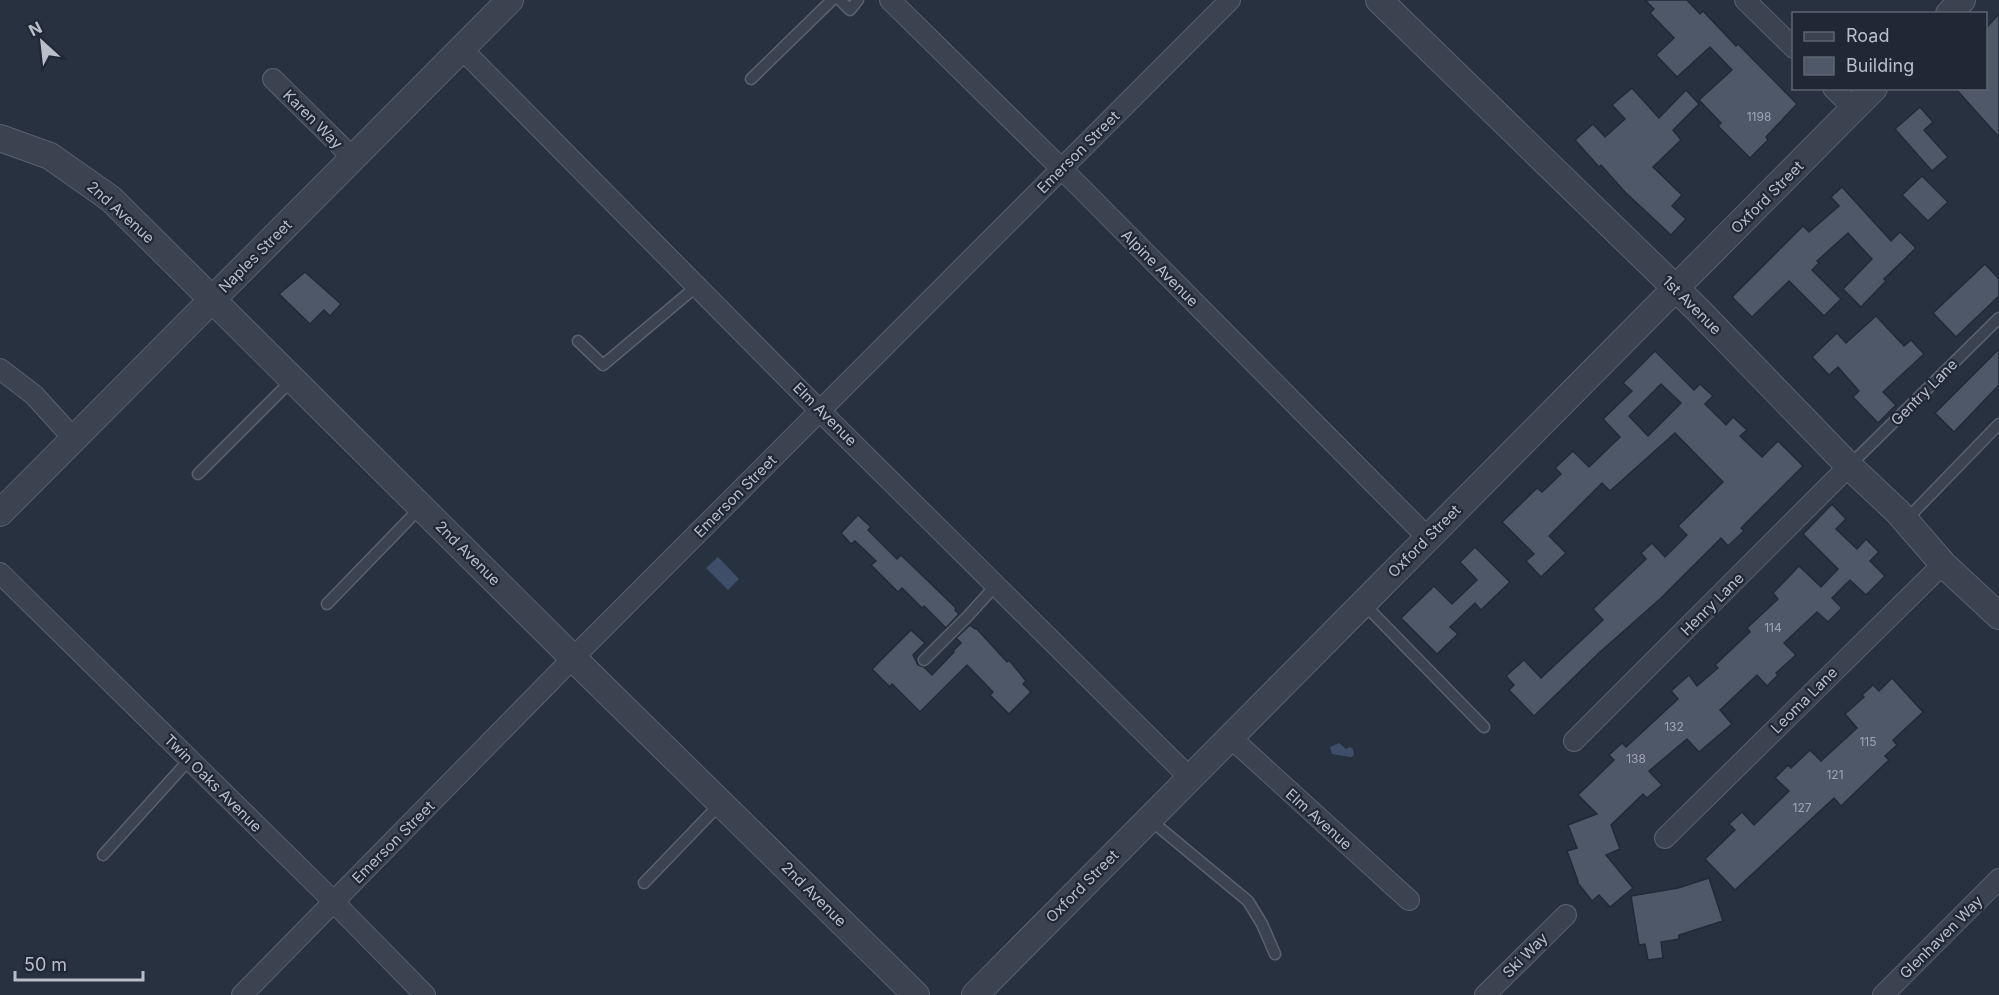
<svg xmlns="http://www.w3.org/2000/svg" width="1999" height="995" font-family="Inter,sans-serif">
<rect width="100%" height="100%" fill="#273140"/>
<!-- water -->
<g fill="#3e4e68">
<path d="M718 557 739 579 728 590 706 568Z"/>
<path d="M1339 743 1346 749 1350 747 1353 749 1354 755 1351 757 1332 754 1330 747Z"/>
</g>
<!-- building -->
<g fill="#4e5869" stroke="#222a37" stroke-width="1.5" fill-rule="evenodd">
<path d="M1645 0H1687L1700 14 1703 11 1736 46 1738 44 1797 104 1766 137 1768 140 1750 158 1718 126 1721 123 1699 100 1732 70 1710 47 1677 77 1656 55 1674 38 1650 13 1654 9Z"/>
<path d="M1999 14V137L1955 88H1986V28Z"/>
<path d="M1632 88 1659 118 1686 90 1699 104 1673 130 1681 140 1653 167 1682 195 1672 206 1686 219 1671 235 1625 192 1601 165 1599 167 1575 140 1593 124 1605 137 1625 119 1612 105Z"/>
<path d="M1920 107 1933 122 1924 130 1948 157 1932 171 1895 129Z"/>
<path d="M1922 176 1948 202 1928 221 1902 195Z"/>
<path d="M1842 187 1891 241 1900 232 1916 248 1884 279 1886 281 1861 307 1843 289 1872 259 1848 233 1817 261 1819 263 1812 270 1841 299 1824 316 1789 281 1752 317 1732 297 1803 226 1809 232 1839 206 1831 197Z"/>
<path d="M1985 264 1999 279V296L1956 337 1933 313Z"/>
<path d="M305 272 341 304 330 316 324 310 310 324 279 294Z"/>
<path d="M1876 316 1904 346 1911 340 1924 354 1883 392 1896 405 1878 423 1853 397 1859 391 1838 367 1829 375 1812 357 1837 333 1846 343Z"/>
<path d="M1999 349V385L1954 432 1935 413Z"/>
<path d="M1655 351 1694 390 1700 384 1713 396 1705 404 1726 425 1733 417 1747 430 1740 436 1762 457 1778 441 1803 466 1741 528 1744 531 1728 546 1721 538 1660 599 1600 652 1534 716 1509 690 1514 685 1506 676 1524 660 1541 678 1603 620 1593 609 1646 559 1641 553 1652 543 1665 557 1687 535 1678 526 1723 482 1675 433 1610 491 1602 483 1549 536 1566 553 1541 577 1526 561 1534 554 1502 522 1537 488 1542 492 1561 474 1555 468 1573 451 1589 467 1620 437 1603 419 1632 391 1623 383ZM1661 384 1681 403 1648 436 1629 416Z"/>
<path d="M1832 504 1846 519 1836 529 1857 549 1866 539 1879 552 1870 561 1885 576 1866 595 1850 580 1832 598 1842 608 1828 622 1817 612 1784 643 1796 655 1776 673 1778 675 1767 686 1757 675 1720 710 1732 724 1699 752 1687 739 1649 771 1662 785 1647 798 1643 794 1611 825 1620 849 1606 855 1633 888 1610 907 1599 895 1592 901 1577 882 1578 881 1567 851 1577 848 1568 825 1597 814 1578 795 1614 760 1609 755 1622 743 1626 747 1678 699 1671 691 1689 675 1697 686 1718 668 1715 665 1750 632 1747 628 1778 599 1773 593 1799 566 1821 587 1838 569 1803 534Z"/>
<path d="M858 515 871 527 868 530 897 559 901 555 956 608 955 610 959 614 946 628 924 606 922 608 902 588 898 592 871 565 876 561 855 541 851 544 841 533Z"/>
<path d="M1475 547 1510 582 1481 610 1475 603 1450 627 1458 634 1437 654 1401 618 1434 586 1452 604 1477 580 1460 562Z"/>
<path d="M970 625 975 629 976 628 1007 662 1009 660 1026 681 1023 684 1031 692 1009 714 990 695 993 692 967 665 920 712 892 684 890 687 872 669 911 630 925 643 913 655 918 665 924 667 932 675 954 652 953 651 961 643 956 638Z"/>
<path d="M1892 678 1923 712 1893 740 1897 745 1885 756 1889 760 1841 806 1834 798 1735 890 1705 859 1735 830 1729 824 1742 812 1754 825 1789 791 1775 778 1788 765 1791 768 1810 750 1821 761 1857 728 1845 714 1864 697 1862 695 1873 685 1879 691Z"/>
<path d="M1709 878 1723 921 1679 935V939L1661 942 1663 958 1648 960 1645 944 1639 945 1631 896 1678 888Z"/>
</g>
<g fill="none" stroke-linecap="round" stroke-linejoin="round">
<defs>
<g id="service">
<path d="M840 0 850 10 858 0"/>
<path d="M751 79 832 0"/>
<path d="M578 341 603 365 697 286"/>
<path d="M1849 466 1999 318"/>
<path d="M198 474 293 379"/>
<path d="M1905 521 1999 424"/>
<path d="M1363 603 1484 727"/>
<path d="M327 604 421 507"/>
<path d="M924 660 968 616 996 585"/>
<path d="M1149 819 1248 901 1262 924 1275 954"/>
<path d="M103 855 189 760"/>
<path d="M644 883 721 803"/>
</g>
<g id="minor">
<path d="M890 0 1080 187 1428 538"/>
<path d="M1745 0 1794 48"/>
<path d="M462 49 820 411 1189 777"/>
<path d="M273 79 353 158"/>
<path d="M1833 88 1854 109"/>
<path d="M0 369 34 395 73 438"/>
<path d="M0 573 319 887 425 995"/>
<path d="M1230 737 1409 900"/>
<path d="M1574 741 1849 466"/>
<path d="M1665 838 1943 564"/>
<path d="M242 995 573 658 1230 0"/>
<path d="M1485 995 1566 915"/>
<path d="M1883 995 1999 879"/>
</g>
<g id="tertiary">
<path d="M1379 0 1698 310 1849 466 1898 512 1943 564 1999 616"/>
<path d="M1949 14 1962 0"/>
<path d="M0 138 50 156 111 199 573 658 916 995"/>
<path d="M0 513 510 0"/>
<path d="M975 995 1874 88"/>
</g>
</defs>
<!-- service casing -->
<use href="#service" stroke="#59616d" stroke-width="13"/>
<!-- minor casing -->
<use href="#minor" stroke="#59616d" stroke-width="22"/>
<!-- tertiary casing -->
<use href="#tertiary" stroke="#59616d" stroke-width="28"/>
<!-- service -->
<use href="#service" stroke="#3b4350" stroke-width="10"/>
<!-- minor -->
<use href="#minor" stroke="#3b4350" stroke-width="20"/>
<!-- tertiary -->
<use href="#tertiary" stroke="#3b4350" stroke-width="26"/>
</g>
<g text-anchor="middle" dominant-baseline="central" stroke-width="4.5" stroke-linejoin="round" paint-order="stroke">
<!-- number labels -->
<g font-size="12" fill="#9ea4b2">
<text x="1759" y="116">1198</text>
<text x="1773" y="627">114</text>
<text x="1674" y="726">132</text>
<text x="1868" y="741">115</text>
<text x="1636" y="758">138</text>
<text x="1835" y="774">121</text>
<text x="1802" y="807">127</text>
</g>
<!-- street labels -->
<g font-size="15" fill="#b8beca" stroke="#202835">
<text transform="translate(313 119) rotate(45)">Karen Way</text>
<text transform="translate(1078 152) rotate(-45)">Emerson Street</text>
<text transform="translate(1767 197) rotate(-45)">Oxford Street</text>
<text transform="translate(121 212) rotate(42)">2nd Avenue</text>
<text transform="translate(255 256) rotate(-45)">Naples Street</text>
<text transform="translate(1160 268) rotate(45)">Alpine Avenue</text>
<text transform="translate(1692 305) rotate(45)">1st Avenue</text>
<text transform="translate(1924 392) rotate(-45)">Gentry Lane</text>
<text transform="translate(825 414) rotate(45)">Elm Avenue</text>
<text transform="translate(735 496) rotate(-45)">Emerson Street</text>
<text transform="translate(1424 541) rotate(-45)">Oxford Street</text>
<text transform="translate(468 553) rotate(45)">2nd Avenue</text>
<text transform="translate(1712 604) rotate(-45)">Henry Lane</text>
<text transform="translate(1804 700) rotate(-45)">Leoma Lane</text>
<text transform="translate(213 783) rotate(45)">Twin Oaks Avenue</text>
<text transform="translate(1319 819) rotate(42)">Elm Avenue</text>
<text transform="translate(393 842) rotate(-45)">Emerson Street</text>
<text transform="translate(1082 886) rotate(-45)">Oxford Street</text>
<text transform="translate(814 894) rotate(45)">2nd Avenue</text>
<text transform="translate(1941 937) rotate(-45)">Glenhaven Way</text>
<text transform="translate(1525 955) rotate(-45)">Ski Way</text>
</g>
</g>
<!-- legend -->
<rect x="1792" y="12" width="195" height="78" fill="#202835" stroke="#5d6471" stroke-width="1.5"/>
<rect x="1804" y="32" width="30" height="9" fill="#3b4350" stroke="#5d6471" stroke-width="1.5"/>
<text x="1846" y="42" font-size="18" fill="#b8beca">Road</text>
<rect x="1804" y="57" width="30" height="18" fill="#4e5869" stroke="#5d6471" stroke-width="1.5"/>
<text x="1846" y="72" font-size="18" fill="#b8beca">Building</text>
<!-- north arrow -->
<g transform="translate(42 42) rotate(333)" stroke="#202835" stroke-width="4.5" paint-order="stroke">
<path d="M0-4.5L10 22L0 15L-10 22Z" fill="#b8beca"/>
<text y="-9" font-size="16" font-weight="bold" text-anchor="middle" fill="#b8beca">N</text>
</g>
<!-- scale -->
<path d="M15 971v9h128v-9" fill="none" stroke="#b8beca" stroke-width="3"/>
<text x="24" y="971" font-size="18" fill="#b8beca" stroke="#202835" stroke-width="4.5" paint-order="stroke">50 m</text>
</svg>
